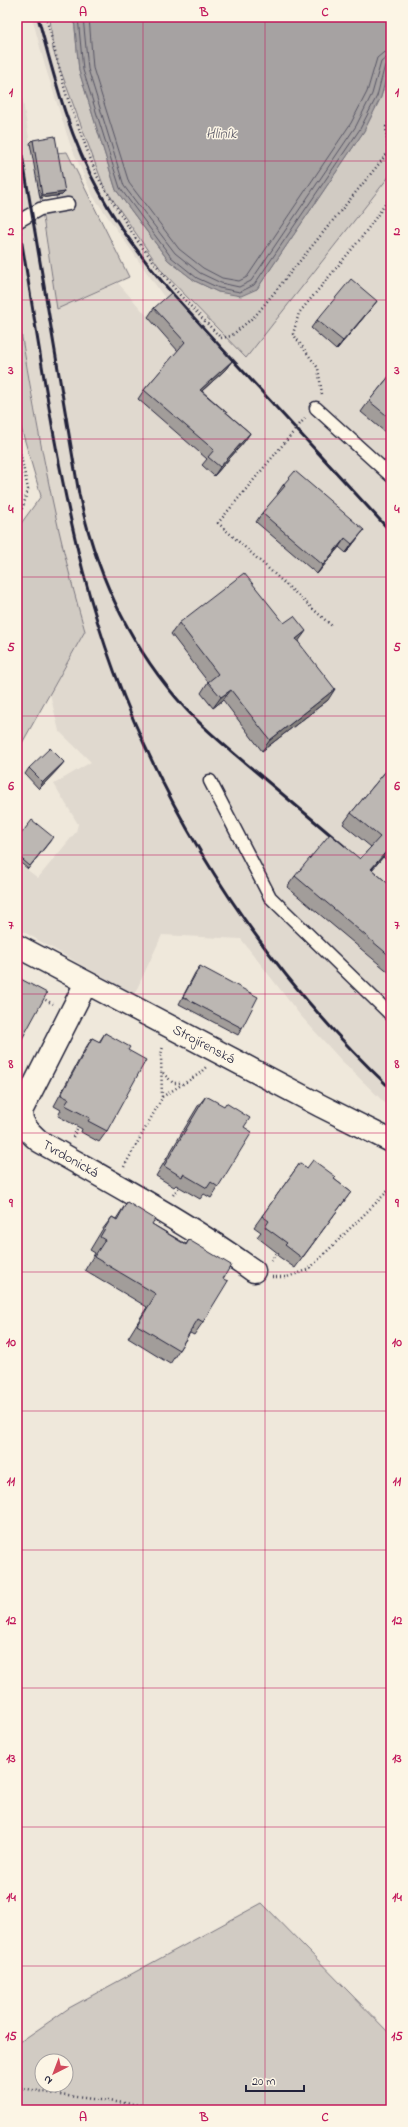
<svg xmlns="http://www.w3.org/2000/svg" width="408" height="2127" font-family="'Indie Flower',sans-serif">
<rect width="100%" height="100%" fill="#efe8db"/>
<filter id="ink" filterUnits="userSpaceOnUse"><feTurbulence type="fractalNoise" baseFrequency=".025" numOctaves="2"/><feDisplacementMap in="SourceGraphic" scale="8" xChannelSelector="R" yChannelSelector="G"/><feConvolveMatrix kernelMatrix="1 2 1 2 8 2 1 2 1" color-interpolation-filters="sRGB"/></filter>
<g filter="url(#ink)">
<!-- built -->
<path fill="#e0d9cf" d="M32 17H50L53 50 246 358 391 174V1109L342 1061 300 1015 241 939 162 935 134 995 17 928V862L38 878 76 832 78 824 54 784 91 762 59 731 50 694 85 630 69 576 53 509 17 308V65L57 309 118 283 148 317 165 302 225 370 232 374 162 294 93 196 70 144 45 66Z"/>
<!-- green -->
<g fill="#d1cbc3" stroke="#7a767f" fill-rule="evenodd">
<path d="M50 17H74L79 71 116 190 168 260 195 281 218 292 257 289 364 131 381 97 391 60V174L246 358 162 271 104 187 53 50Z"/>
<path d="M67 152 129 277 57 309 40 198H42L43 204 57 201 56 196 62 195 55 153Z"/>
<path d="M17 308C35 417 54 525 85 631L17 752V529L41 496 17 414Z"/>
<path d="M262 1903 391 2035V2110H17V2044L69 2008ZM42 2061H66V2085H42Z"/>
</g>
<!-- water -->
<path fill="#a6a2a2" stroke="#716f79" d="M74 17H390L391 60 381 97 364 131 257 289 241 296 218 292 195 281 168 260 116 190 79 71Z"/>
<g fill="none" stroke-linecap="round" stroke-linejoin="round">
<!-- shore -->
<g stroke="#575564" stroke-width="1">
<path d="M78 17 83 70 120 188 171 257 197 278 219 288 240 292 254 285 360 129 377 96 385 65 391 62"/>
<path d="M83 17 88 69 124 186 175 253 200 273 221 283 239 287 251 281 356 126 372 94 381 62 386 58 391 57"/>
<path d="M89 17 93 68 129 183 179 249 203 268 222 278 239 281 247 277 351 123 367 92 377 58 383 53 391 51"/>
</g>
<defs>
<g id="service">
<path d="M17 222 40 209 68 204"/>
<path d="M316 408 391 476"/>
<path d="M210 781 270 897 391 1015"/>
</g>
<g id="minor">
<path id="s1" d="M86 983 21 1111C20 1124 30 1133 39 1141 112 1183 186 1222 254 1271"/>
</g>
<g id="tertiary">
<path id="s2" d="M17 946 321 1106 391 1141"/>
</g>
</defs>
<!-- service casing -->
<use href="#service" stroke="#22223b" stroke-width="15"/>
<!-- minor casing -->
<use href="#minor" stroke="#22223b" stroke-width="25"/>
<!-- tertiary casing -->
<use href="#tertiary" stroke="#22223b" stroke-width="25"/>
<!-- path -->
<g stroke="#22223b" stroke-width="2.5" stroke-dasharray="1 3" stroke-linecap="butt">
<path d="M46 17 66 94 97 176 136 239 178 293 221 338 231 336 256 315 391 149"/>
<path d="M388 151 386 127 391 117"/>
<path d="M322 394 318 368 293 334 299 313 362 237 391 196"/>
<path d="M305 418 218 523 333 627"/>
<path d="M17 438 28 489 23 507 17 516"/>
<path d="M42 998 53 1004"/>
<path d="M163 1073 173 1083H183"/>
<path d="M162 1097 199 1074 206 1067"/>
<path d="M73 1137 78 1127"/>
<path d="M124 1167 162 1098 161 1055 163 1046"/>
<path d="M173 1195 179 1187"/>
<path d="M271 1261 277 1252"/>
<path d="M272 1277H287L308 1270 391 1188"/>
<path d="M17 2087 60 2095 181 2110"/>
</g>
<!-- service -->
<use href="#service" stroke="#fcf5e5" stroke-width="12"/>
<!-- minor -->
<use href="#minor" stroke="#fcf5e5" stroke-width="22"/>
<!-- tertiary -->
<use href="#tertiary" stroke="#fcf5e5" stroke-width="22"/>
<!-- rail -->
<g stroke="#22223b" stroke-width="3">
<path d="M38 17C54 77 69 137 99 191 133 254 181 304 229 356 283 415 337 473 391 532"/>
<path d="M17 125 79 494C96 574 130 647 185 708 206 731 231 751 255 771 285 796 315 822 345 847"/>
<path d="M17 215C38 334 53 454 83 571 134 769 243 949 391 1089"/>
</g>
</g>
<!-- wall -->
<g fill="#a29d9a" stroke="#22223b">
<path d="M33 140 62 195 40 198 30 143Z"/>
<path d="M154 308 232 361 225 370 202 391 250 433 244 442 214 476 202 465 207 459 138 399 144 390 178 351 148 317Z"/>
<path d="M370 310 336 350 311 328 317 320Z"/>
<path d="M391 374V437L361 412 369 401Z"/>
<path d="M283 485 357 539 346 553 339 547 317 574 256 522 262 513 278 495 277 494Z"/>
<path d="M179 623 298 642 328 700 262 751 223 700 213 708 201 693 208 682 171 634Z"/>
<path d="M64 762 59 768 39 789 25 774 29 768Z"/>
<path d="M391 765V864L383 857 372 870 391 886V974L287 887 295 876 360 859 371 847 343 824 351 813Z"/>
<path d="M17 839 51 840 28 869 17 860Z"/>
<path d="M200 966 242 1028 238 1035 179 1004 195 973Z"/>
<path d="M105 1033 128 1050 107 1131 99 1142 81 1132 82 1129 58 1116 61 1110 54 1106 85 1049 92 1038 99 1042Z"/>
<path d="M206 1096 244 1127 218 1187 211 1198 204 1194 200 1199 176 1185 174 1187 156 1176 198 1106Z"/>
<path d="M300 1163 307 1168 334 1179 351 1192 295 1268 278 1256 279 1254 257 1237 261 1232 254 1227Z"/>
<path d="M127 1202 152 1224 186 1244 189 1240 223 1279 203 1322 194 1335 190 1333 179 1350 170 1364 128 1338 147 1307 85 1270 95 1253 90 1250 102 1230 112 1217 116 1219Z"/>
</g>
<!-- shaded-wall -->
<g fill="#84807d" stroke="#22223b">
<path d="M65 192 62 195 40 198 42 195Z"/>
<path d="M377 301 370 310 336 350 343 341Z"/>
<path d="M232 361 225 370 193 399 200 390Z"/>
<path d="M250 433 244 442 214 476 220 467Z"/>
<path d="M364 530 357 539 346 553 352 544Z"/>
<path d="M345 538 339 547 317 574 323 565Z"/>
<path d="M306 631 298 642 296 639Z"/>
<path d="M335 689 328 700 262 751 270 740Z"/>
<path d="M231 690 223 700 213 708 221 697Z"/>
<path d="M64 762 59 768 39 789 43 782Z"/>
<path d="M391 846 383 857 363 879 371 869Z"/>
</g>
<!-- building -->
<g fill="#bcb7b3" stroke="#22223b">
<path d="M55 136 65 192 42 195 33 140Z"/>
<path d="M351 279 377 301 343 341 317 320Z"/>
<path d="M171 293 232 361 200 390 250 433 220 467 208 457 214 450 144 390 185 342 154 308Z"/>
<path d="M391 374V419L369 401Z"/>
<path d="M295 471 364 530 352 544 345 538 323 565 262 513 285 486 283 485Z"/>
<path d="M244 573 284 623 294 616 306 631 296 639 335 689 270 740 231 690 221 697 208 682 218 674 179 623Z"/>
<path d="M50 748 64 762 43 782 29 768Z"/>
<path d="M391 765V846L371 869 391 886V957L295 876 330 834 360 859 380 837 351 813Z"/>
<path d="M32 820 53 837 30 866 17 855V839Z"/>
<path d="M200 966 258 997 242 1028 183 997Z"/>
<path d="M17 977 47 993 17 1048Z"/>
<path d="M105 1033 130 1047 128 1050 146 1060 107 1131 88 1121 90 1118 65 1105 69 1099 61 1095 92 1038 100 1042Z"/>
<path d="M206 1096 224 1106 226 1103 250 1118 244 1127 252 1132 218 1187 211 1182 207 1188 183 1174 182 1177 164 1166Z"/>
<path d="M313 1160 336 1177 334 1179 351 1192 302 1258 285 1245 287 1243 265 1227 269 1221 262 1216 300 1163 307 1168Z"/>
<path d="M127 1202 155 1219 152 1224 186 1245 189 1240 231 1265 223 1279 228 1281 203 1322 198 1319 179 1350 137 1325 156 1294 94 1257 105 1240 100 1237 107 1225 112 1217 117 1220Z"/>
</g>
</g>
<!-- grid -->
<path fill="none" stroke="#c2185b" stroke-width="1" stroke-opacity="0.55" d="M143 17V2110M265 17V2110M17 161H391M17 300H391M17 439H391M17 577H391M17 716H391M17 855H391M17 994H391M17 1133H391M17 1272H391M17 1411H391M17 1550H391M17 1688H391M17 1827H391M17 1966H391"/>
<g text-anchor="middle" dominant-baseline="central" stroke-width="3" stroke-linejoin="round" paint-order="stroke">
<!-- street labels -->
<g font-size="14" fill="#22223b" stroke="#fcf5e5">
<text stroke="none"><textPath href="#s2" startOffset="211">Strojírenská</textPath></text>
<text stroke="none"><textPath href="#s1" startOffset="216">Tvrdonická</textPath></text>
</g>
<!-- water labels -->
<g font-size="15" font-style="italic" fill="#575564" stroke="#fcf5e5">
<text x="221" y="134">Hliník</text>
</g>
</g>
<!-- margin -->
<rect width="408" height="2127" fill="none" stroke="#fcf5e5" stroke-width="44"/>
<!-- north arrow -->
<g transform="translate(54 2073) rotate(222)"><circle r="19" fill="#fcf5e5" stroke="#a5a1a1"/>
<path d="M0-3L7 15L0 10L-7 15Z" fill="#d1495b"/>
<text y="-6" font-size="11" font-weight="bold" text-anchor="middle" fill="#22223b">N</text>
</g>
<!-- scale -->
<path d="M246 2085v6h58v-6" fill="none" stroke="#22223b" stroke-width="2"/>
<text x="252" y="2085" font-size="12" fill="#22223b" stroke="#fcf5e5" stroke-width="3" paint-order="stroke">20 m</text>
<rect x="22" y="22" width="364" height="2083" fill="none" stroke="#c2185b" stroke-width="1.5"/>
<g font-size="13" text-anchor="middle" font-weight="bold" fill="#c2185b">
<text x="83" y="16">A</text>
<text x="204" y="16">B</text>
<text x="325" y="16">C</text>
<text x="11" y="96">1</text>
<text x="397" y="96">1</text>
<text x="11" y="235">2</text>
<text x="397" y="235">2</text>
<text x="11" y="374">3</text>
<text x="397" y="374">3</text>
<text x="11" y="513">4</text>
<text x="397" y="513">4</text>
<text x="11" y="651">5</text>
<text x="397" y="651">5</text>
<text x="11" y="790">6</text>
<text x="397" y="790">6</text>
<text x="11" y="929">7</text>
<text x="397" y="929">7</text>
<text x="11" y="1068">8</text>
<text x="397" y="1068">8</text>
<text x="11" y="1207">9</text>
<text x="397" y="1207">9</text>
<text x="11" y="1346">10</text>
<text x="397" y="1346">10</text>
<text x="11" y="1485">11</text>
<text x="397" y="1485">11</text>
<text x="11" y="1624">12</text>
<text x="397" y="1624">12</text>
<text x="11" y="1762">13</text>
<text x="397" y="1762">13</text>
<text x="11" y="1901">14</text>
<text x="397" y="1901">14</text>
<text x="11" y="2040">15</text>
<text x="397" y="2040">15</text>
<text x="83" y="2121">A</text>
<text x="204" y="2121">B</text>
<text x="325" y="2121">C</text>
</g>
</svg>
